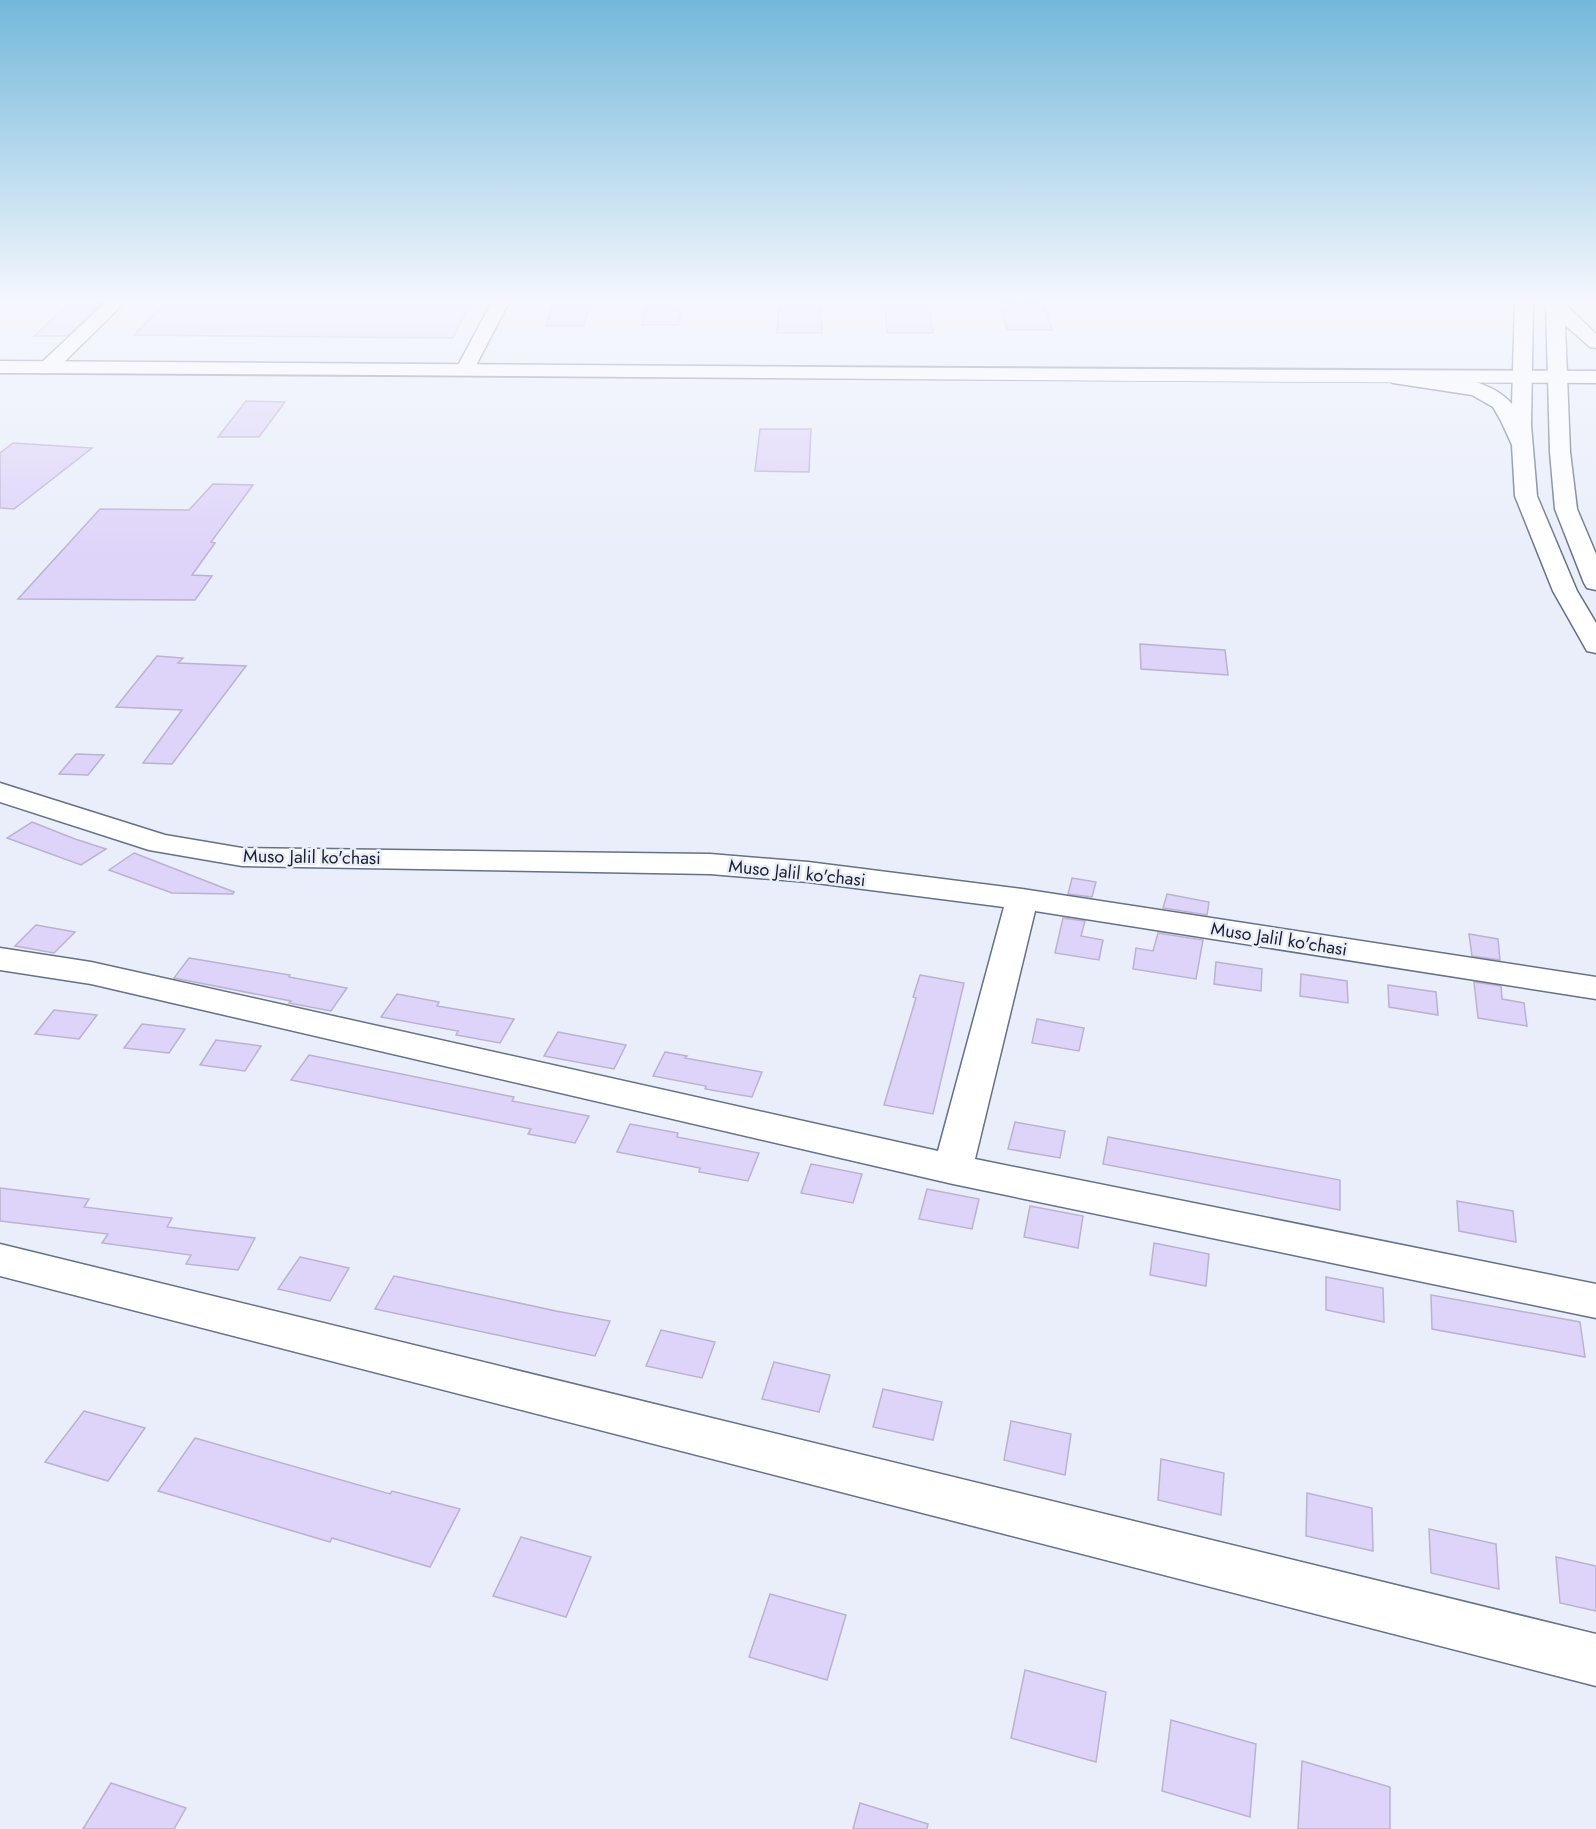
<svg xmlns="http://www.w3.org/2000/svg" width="1596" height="1829" font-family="Jost,sans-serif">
<rect width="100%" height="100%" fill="#e9eefa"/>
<!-- building -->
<g fill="#ded3f9" stroke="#bbb2d0" stroke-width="1.5">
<path d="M71 302H102L67 336H34Z"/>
<path d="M166 302H470L453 338 134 335Z"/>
<path d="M554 302H590L584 326H546Z"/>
<path d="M646 302H682L678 325H642Z"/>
<path d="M779 302H821L822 333H777Z"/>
<path d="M885 302H928L933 333H887Z"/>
<path d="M1000 303H1043L1052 330H1007Z"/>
<path d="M246 401 285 402 259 437H218Z"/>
<path d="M760 429H811L809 472 755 471Z"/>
<path d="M13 443 92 448 14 509 0 508V453Z"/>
<path d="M213 484 253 485 211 542 215 543 192 575 212 576 195 600 18 599 100 509 189 510Z"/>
<path d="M1140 644 1225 650 1228 675 1141 669Z"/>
<path d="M157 656 183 658 178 663 246 666 172 764 143 763 182 710 116 707Z"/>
<path d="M76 754 104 755 88 775 59 774Z"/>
<path d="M32 822 75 839 106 849 81 865 7 838Z"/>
<path d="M134 853 234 892 233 894 172 893 109 870Z"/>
<path d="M1072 878 1096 882 1092 897 1068 894Z"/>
<path d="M1167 894 1209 902 1207 915 1163 908Z"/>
<path d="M1063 918 1085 921 1081 936 1103 940 1099 960 1055 953Z"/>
<path d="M36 925 75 932 54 953 15 946Z"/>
<path d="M1158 933 1203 940 1196 979 1133 969 1136 948 1153 951Z"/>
<path d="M1469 934 1498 939 1500 960 1472 956Z"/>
<path d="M189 958 290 975 289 977 347 988 331 1011 289 1003 291 1001 174 978Z"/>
<path d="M1216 962 1262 969 1261 991 1214 984Z"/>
<path d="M1301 974 1347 981 1348 1003 1300 996Z"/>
<path d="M920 975 964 983 933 1114 884 1105 916 998 913 997Z"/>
<path d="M1474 982 1501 986 1502 999 1524 1003 1527 1026 1478 1018Z"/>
<path d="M1388 985 1436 992 1438 1015 1389 1007Z"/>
<path d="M397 994 439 1002 437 1006 514 1019 500 1043 456 1035 458 1031 381 1017Z"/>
<path d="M54 1010 97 1015 79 1039 35 1034Z"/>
<path d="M1037 1019 1084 1028 1079 1051 1032 1043Z"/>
<path d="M142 1024 185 1029 169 1053 124 1048Z"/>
<path d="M558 1032 626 1045 614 1069 544 1056Z"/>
<path d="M216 1040 261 1046 245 1071 200 1065Z"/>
<path d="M665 1052 687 1056 685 1058 762 1072 752 1097 705 1089 706 1086 653 1076Z"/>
<path d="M309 1055 514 1097 512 1101 589 1116 575 1143 528 1134 531 1129 291 1080Z"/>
<path d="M1015 1122 1065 1131 1060 1158 1008 1149Z"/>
<path d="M630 1124 678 1133 677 1137 759 1153 748 1181 699 1172 700 1168 617 1152Z"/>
<path d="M1108 1137 1340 1180V1210L1103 1164Z"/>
<path d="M811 1164 862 1174 853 1203 801 1193Z"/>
<path d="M0 1188 89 1199 84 1207 172 1218 167 1227 255 1238 238 1270 186 1264 191 1255 102 1243 108 1234 0 1221Z"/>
<path d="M927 1189 979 1199 972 1229 919 1219Z"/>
<path d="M1457 1201 1513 1211 1516 1242 1459 1231Z"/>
<path d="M1030 1206 1083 1216 1078 1248 1024 1237Z"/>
<path d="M1154 1243 1209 1254 1206 1286 1150 1275Z"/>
<path d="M300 1257 349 1268 330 1301 278 1289Z"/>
<path d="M394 1276 556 1311 610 1321 595 1356 375 1309Z"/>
<path d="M1326 1277 1383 1288 1384 1322 1326 1310Z"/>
<path d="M1431 1295 1580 1322 1585 1357 1432 1329Z"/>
<path d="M661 1330 715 1342 702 1378 646 1366Z"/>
<path d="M774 1362 830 1375 819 1412 762 1399Z"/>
<path d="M883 1389 942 1402 933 1440 873 1427Z"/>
<path d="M84 1411 145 1428 108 1481 45 1462Z"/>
<path d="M1011 1421 1071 1434 1065 1475 1004 1460Z"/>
<path d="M195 1438 390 1494 392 1491 460 1509 430 1567 332 1538 330 1542 158 1491Z"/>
<path d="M1161 1459 1224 1473 1221 1515 1158 1500Z"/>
<path d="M1307 1493 1372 1508 1373 1551 1306 1536Z"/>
<path d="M1429 1529 1496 1544 1499 1589 1431 1573Z"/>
<path d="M521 1537 591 1557 566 1617 493 1596Z"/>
<path d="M1556 1557 1596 1566V1611L1560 1603Z"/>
<path d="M770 1594 846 1615 827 1680 749 1657Z"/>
<path d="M1025 1670 1106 1692 1096 1762 1011 1738Z"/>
<path d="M1171 1720 1256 1744 1250 1817 1162 1791Z"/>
<path d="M1302 1761 1390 1787V1829H1298Z"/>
<path d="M111 1783 186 1808 174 1829H83Z"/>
<path d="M860 1803 928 1824 927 1829H853Z"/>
</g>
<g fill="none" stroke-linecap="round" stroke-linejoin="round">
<defs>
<g id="street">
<path d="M106 302H125L55 371H41L39 367 41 363Z"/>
<path d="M492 302H509L472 373H458L456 369Z"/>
<path d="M0 783 165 835 242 848 710 854 808 862 1022 889 1596 977V999L1035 911 975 1159 1596 1284V1318L953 1184 91 984 0 970V948L91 962 938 1151 1004 907 808 882 710 874 242 866 149 850 0 802Z"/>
<path d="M0 1244 1596 1634V1686L0 1276Z"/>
</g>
<path id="secondary" d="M0 361C532 364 1064 370 1596 371V383C1064 382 532 375 0 373Z"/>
<g id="highway">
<path d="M1515 302H1533L1531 425 1537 496 1577 591 1596 623V653L1587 651 1553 591 1515 496 1512 445 1501 421 1493 407 1472 395 1393 383 1383 377 1393 371C1429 376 1486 373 1512 404Z"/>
<path d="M1546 302H1563L1596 334V348L1590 347 1565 325 1570 452 1577 509 1596 554V590L1587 588 1584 583 1555 509 1550 452Z"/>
</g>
</defs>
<!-- street casing -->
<use href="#street" stroke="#657089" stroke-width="3"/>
<!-- secondary casing -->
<use href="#secondary" stroke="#657089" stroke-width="3"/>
<!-- highway casing -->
<use href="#highway" stroke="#657089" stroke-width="3"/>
<!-- street -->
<use href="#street" fill="#fff" fill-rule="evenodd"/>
<!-- secondary -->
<use href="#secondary" fill="#fff" fill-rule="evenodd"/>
<!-- highway -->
<use href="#highway" fill="#fff" fill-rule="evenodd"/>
</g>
<!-- sky -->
<linearGradient id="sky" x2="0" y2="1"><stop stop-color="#73b8da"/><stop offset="0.54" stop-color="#f5f7fd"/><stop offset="1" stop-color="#f5f7fd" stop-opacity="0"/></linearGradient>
<rect width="1596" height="558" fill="url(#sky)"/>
<g text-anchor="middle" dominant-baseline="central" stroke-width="5" stroke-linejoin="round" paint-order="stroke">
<!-- street labels -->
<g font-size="18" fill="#1a1e29" stroke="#e9eefa">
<text transform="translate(312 857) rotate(1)">Muso Jalil ko'chasi</text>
<text transform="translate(797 873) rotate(6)">Muso Jalil ko'chasi</text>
<text transform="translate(1279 939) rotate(9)">Muso Jalil ko'chasi</text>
</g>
</g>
</svg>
